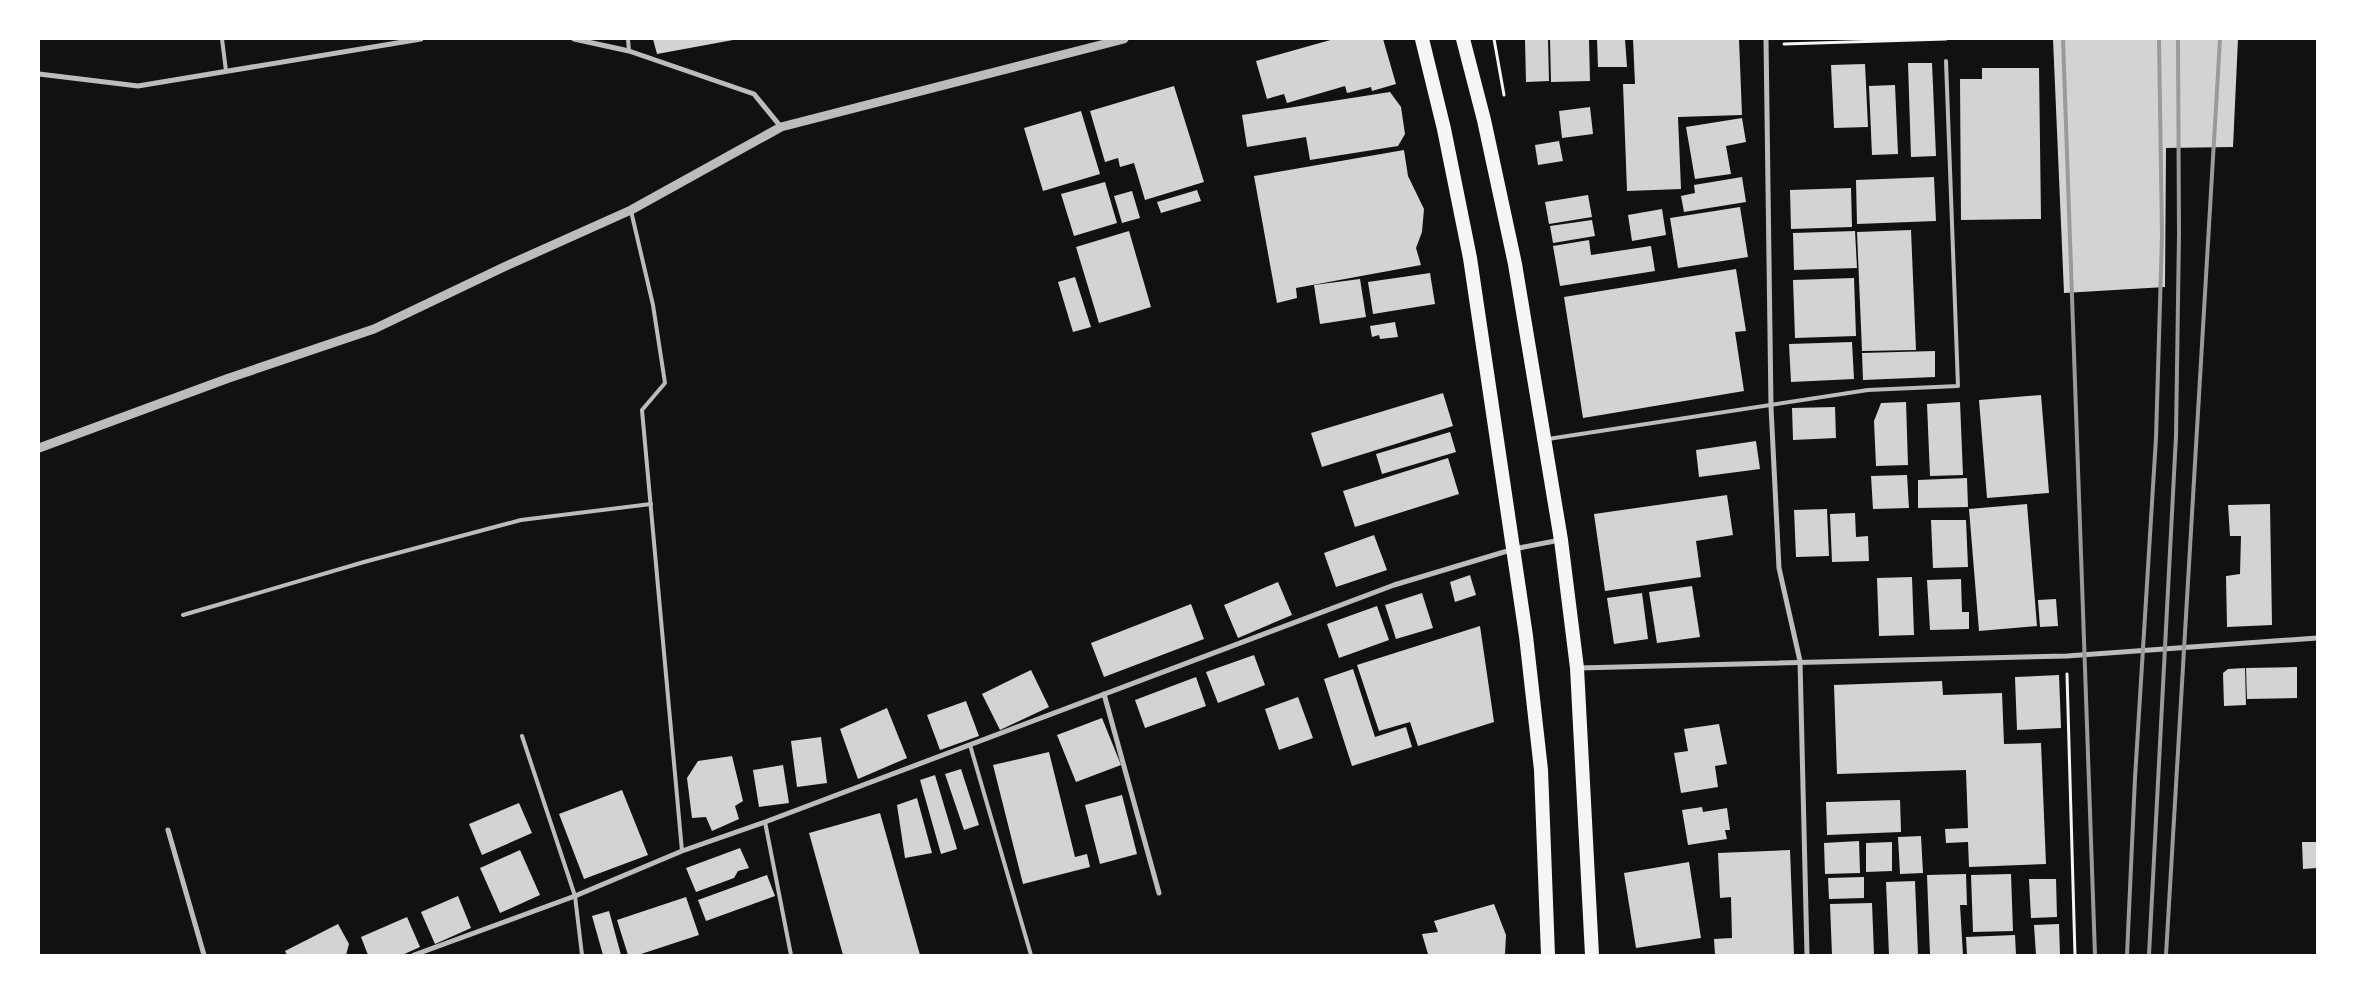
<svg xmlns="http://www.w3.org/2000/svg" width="2356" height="994" font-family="'Roboto Condensed',sans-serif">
<rect width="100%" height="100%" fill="#111"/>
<!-- building -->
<g fill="#d3d3d3">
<path d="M653 39H733V40L657 54Z"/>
<path d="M1334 39H1383L1396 84 1372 91 1371 87 1347 93 1345 86 1287 103 1284 94 1267 99 1256 61Z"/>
<path d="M1525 39H1548L1549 81 1526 82Z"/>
<path d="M1550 39H1589L1590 81 1551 82Z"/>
<path d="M1597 39H1625L1627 67H1598Z"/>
<path d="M1633 39H1739L1742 115 1678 117 1681 189 1627 191 1623 84H1635Z"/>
<path d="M2053 39H2238L2233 147 2166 148 2165 287 2064 293Z"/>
<path d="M1908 63H1932L1936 156 1911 157Z"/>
<path d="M1865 64 1868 127 1834 128 1831 65Z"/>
<path d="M1982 68H2039L2041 219 1961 220 1960 79H1982Z"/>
<path d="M1895 85 1898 154 1872 155 1869 86Z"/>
<path d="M1174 86 1204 182 1145 200 1134 163 1120 167 1118 158 1105 162 1090 111Z"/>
<path d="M1390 92 1401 107 1405 134 1398 146 1310 160 1306 137 1247 147 1242 115Z"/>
<path d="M1590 107 1593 134 1562 138 1559 111Z"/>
<path d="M1081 111 1100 174 1043 191 1024 128Z"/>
<path d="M1742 118 1746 142 1726 146 1731 174 1695 179 1686 127Z"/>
<path d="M1559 141 1563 161 1538 165 1535 145Z"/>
<path d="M1404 150 1408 176 1424 209 1422 232 1416 248 1421 265 1296 288 1297 298 1277 303 1254 176Z"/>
<path d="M1742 177 1746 202 1684 212 1681 196 1695 193 1694 185Z"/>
<path d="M1934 177 1936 221 1857 224 1856 180Z"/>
<path d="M1105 182 1117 223 1074 236 1061 194Z"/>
<path d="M1851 188 1852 227 1791 229 1790 190Z"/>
<path d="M1197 190 1201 201 1161 213 1157 202Z"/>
<path d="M1132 191 1140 218 1122 223 1114 196Z"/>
<path d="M1588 195 1592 217 1549 224 1545 202Z"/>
<path d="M1740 207 1748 257 1678 268 1670 218Z"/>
<path d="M1662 209 1666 235 1632 241 1628 215Z"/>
<path d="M1592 220 1595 236 1553 243 1550 226Z"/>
<path d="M1911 230 1916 350 1862 351 1857 232Z"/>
<path d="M1129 231 1151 307 1099 323 1076 247Z"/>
<path d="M1855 231 1857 268 1794 270 1793 233Z"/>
<path d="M1589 240 1591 255 1651 246 1655 271 1560 286 1553 246Z"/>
<path d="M1736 269 1746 331 1735 332 1744 391 1583 418 1564 297Z"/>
<path d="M1430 273 1435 304 1373 314 1368 282Z"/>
<path d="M1075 277 1091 327 1073 332 1058 282Z"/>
<path d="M1854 278 1856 336 1795 338 1793 280Z"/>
<path d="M1360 279 1366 317 1320 324 1314 285Z"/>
<path d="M1395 322 1398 337 1380 339 1379 335 1372 337 1370 326Z"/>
<path d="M1852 342 1854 379 1791 382 1789 344Z"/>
<path d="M1935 351V377L1863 380 1862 353Z"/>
<path d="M1443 393 1453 426 1322 467 1311 433Z"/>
<path d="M2041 395 2049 493 1987 498 1979 400Z"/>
<path d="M1906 402 1908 465 1876 466 1874 421 1881 403Z"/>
<path d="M1960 402 1963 475 1930 476 1927 404Z"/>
<path d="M1835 407 1836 438 1793 440 1792 408Z"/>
<path d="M1450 432 1456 452 1382 474 1376 454Z"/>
<path d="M1756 441 1760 469 1699 477 1696 450Z"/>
<path d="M1448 458 1459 494 1355 527 1343 491Z"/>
<path d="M1907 475 1909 508 1873 509 1871 476Z"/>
<path d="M1967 478 1968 507 1918 508V480Z"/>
<path d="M1727 495 1733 535 1696 541 1701 577 1605 591 1594 514Z"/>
<path d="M2027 504 2037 626 1979 631 1969 509Z"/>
<path d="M2270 504 2272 625 2227 627 2226 576 2240 574 2241 536H2230L2228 505Z"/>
<path d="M1827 509 1829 556 1796 557 1794 510Z"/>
<path d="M1855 513 1856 537 1868 536 1869 561 1832 562 1830 514Z"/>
<path d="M1931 520H1966L1968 567 1933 568Z"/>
<path d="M1374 535 1387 570 1336 587 1324 553Z"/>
<path d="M1470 575 1476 595 1455 602 1450 582Z"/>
<path d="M1912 577 1914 635 1879 636 1877 578Z"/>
<path d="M1961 579 1962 612H1969V629L1930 630 1927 580Z"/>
<path d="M1278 582 1292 615 1238 638 1224 605Z"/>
<path d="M1692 586 1700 637 1657 643 1649 592Z"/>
<path d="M1422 593 1433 628 1396 639 1385 605Z"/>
<path d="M1642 593 1648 639 1614 644 1607 598Z"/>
<path d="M2056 599 2058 626 2040 627 2038 600Z"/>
<path d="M1191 604 1204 639 1104 677 1091 643Z"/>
<path d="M1377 606 1389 640 1339 658 1327 624Z"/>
<path d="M1480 626 1494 722 1418 746 1410 722 1379 731 1357 665Z"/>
<path d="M1254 655 1265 685 1218 703 1206 672Z"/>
<path d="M2297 667V698L2247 699 2246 668Z"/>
<path d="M2245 668 2246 705 2224 706 2223 673 2228 669Z"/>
<path d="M1353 669 1375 737 1406 727 1412 747 1352 766 1324 679Z"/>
<path d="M1031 670 1049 707 1000 730 982 694Z"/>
<path d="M2059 675 2061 728 2017 730 2015 677Z"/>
<path d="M1196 677 1206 706 1145 728 1135 700Z"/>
<path d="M1942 681 1943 695 2002 693 2004 744 2041 743 2046 864 1969 867 1968 842 1946 843 1945 829 1968 828 1966 770 1837 774 1834 685Z"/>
<path d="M1298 697 1313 738 1279 750 1265 709Z"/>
<path d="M966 701 979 736 940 750 927 715Z"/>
<path d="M887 708 907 758 858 779 840 729Z"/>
<path d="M1102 718 1121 765 1076 782 1057 735Z"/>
<path d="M1719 724 1727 764 1715 766 1718 787 1681 793 1674 753 1688 751 1684 729Z"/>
<path d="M821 737 827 783 797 787 791 741Z"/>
<path d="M1049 752 1075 857 1087 854 1090 867 1023 884 993 765Z"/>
<path d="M732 756 743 801 735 806 739 819 712 831 706 817 692 818 687 778 698 761Z"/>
<path d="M783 765 789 803 759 807 753 770Z"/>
<path d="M961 769 979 825 964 830 945 774Z"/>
<path d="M935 775 957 849 941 854 920 780Z"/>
<path d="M622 790 648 855 584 879 559 814Z"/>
<path d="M1122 795 1137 854 1100 864 1085 805Z"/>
<path d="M917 798 932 853 905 858 897 805Z"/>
<path d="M1900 800 1901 832 1827 835 1826 802Z"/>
<path d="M519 803 532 833 482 855 469 824Z"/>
<path d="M1702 807 1703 812 1727 808 1730 830H1725L1727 839 1688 845 1682 810Z"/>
<path d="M880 813 920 955H843L809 833Z"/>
<path d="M1921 836 1923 873 1900 874 1898 837Z"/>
<path d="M1859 841 1860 873 1825 874 1824 843Z"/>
<path d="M1892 842V871L1866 872V843Z"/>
<path d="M2302 842H2317V868L2303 869Z"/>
<path d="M740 848 749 868 738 871 734 878 696 892 686 868Z"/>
<path d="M520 850 540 895 500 913 480 868Z"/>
<path d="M1790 850 1794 955H1715L1714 939 1732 938 1731 897 1720 898 1718 853Z"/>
<path d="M1689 862 1701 938 1636 948 1624 873Z"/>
<path d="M1966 874 1967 905H1960L1963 955H1930L1927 875Z"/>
<path d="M2011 874 2013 931 1973 932 1971 875Z"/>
<path d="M767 875 775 896 706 921 698 900Z"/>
<path d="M1864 877V898L1829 899 1828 878Z"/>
<path d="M2029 879H2056L2057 917 2031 918Z"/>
<path d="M1915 881 1918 955H1889L1886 882Z"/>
<path d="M458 896 471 928 435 944 421 912Z"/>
<path d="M686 897 699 935 638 955H628L617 920Z"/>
<path d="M1872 903 1874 955H1832L1830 904Z"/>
<path d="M1494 904 1506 935 1505 955 1428 954 1422 934 1438 932 1434 921Z"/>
<path d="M609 911 621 955H603L592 916Z"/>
<path d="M407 917 420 947 402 955H368L361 937Z"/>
<path d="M338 924 349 944 346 955H287L285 951Z"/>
<path d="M2059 924 2060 955H2036L2034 925Z"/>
<path d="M2015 935 2016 955H1967L1966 937Z"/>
</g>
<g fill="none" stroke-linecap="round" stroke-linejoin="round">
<!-- path -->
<g stroke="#f5f5f5" stroke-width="3">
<path d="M1494 39 1504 95"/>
<path d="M1784 44 1946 39"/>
<path d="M2067 674 2075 955"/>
</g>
<!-- service -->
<g stroke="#bcbcbc" stroke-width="4">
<path d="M222 39 226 71"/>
<path d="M628 39 629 51"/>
<path d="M631 211 653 305 665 383 642 410 682 851"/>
<path d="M1548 439 1868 390 1958 386 1946 61"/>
<path d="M183 615 364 562 521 520 651 504"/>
<path d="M522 736 575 896 582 955"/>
<path d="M970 745 1031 955"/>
<path d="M765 822 791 955"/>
</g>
<!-- minor -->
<g stroke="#bcbcbc" stroke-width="5">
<path d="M574 39 629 51 754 94 781 127"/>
<path d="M1766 39 1771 407 1779 568 1800 661 1807 955"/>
<path d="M39 74 138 86 421 39"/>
<path d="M1578 668 2067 656 2317 638"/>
<path d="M1104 694 1159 893"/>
<path d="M168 830 204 955"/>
<path d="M414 955 575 896 682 851 765 822 1394 585 1514 549 1560 540"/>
</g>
<!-- tertiary -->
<path stroke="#bcbcbc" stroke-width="9" d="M39 448 229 378 374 329 506 266 631 210 781 127 1124 39"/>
<!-- trunk -->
<g stroke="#f5f5f5" stroke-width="14">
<path d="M1422 39 1444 129 1470 258 1526 636 1541 770 1548 955"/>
<path d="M1463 39 1484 120 1515 264 1561 540 1577 668 1592 955"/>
</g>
<!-- rail -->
<g stroke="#9a9a9a" stroke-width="4">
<path d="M2063 39 2095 955"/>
<path d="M2127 955 2135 778 2156 438 2162 236 2159 39"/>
<path d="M2149 955 2176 436 2179 234 2178 39"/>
<path d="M2166 955 2220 39"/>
</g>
</g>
<!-- border -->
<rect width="2356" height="994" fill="none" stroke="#ffffff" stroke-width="80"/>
</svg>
